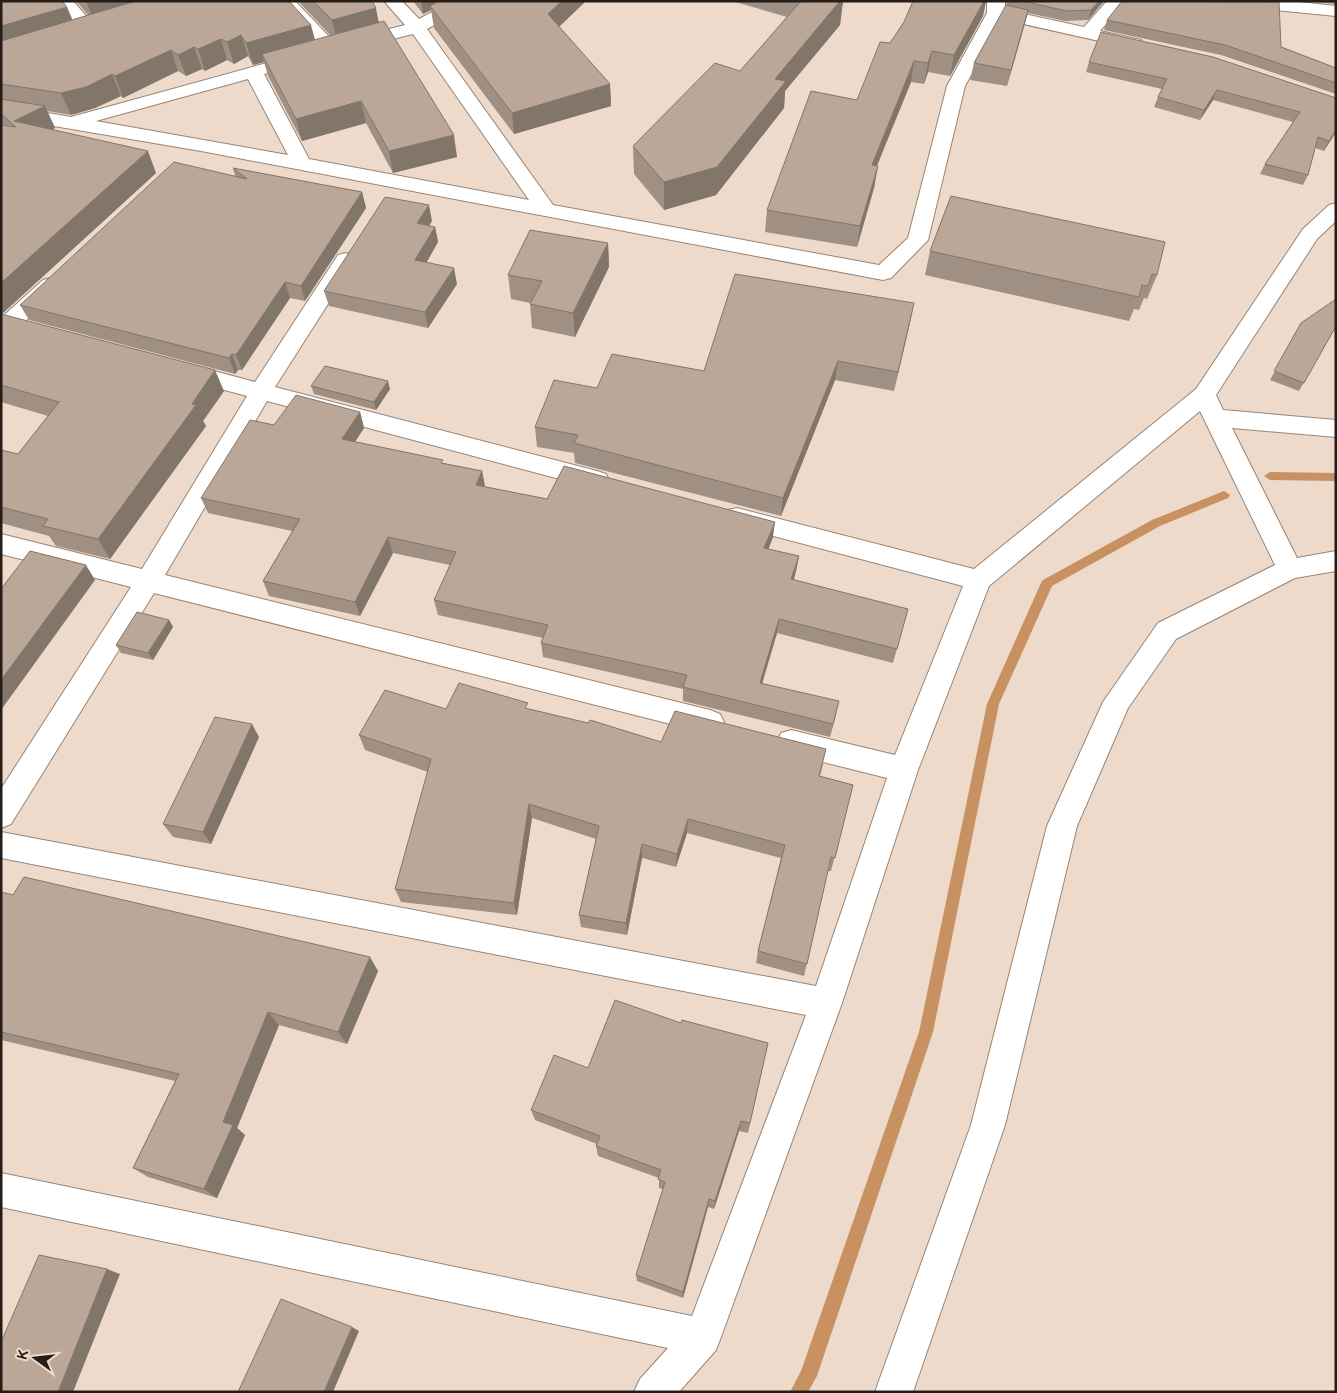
<svg xmlns="http://www.w3.org/2000/svg" width="1337" height="1393" font-family="'Varela Round',sans-serif">
<rect width="100%" height="100%" fill="#eedaca"/>
<g fill="none" stroke-linecap="round" stroke-linejoin="round">
<!-- stream -->
<g fill="#c79162" fill-rule="evenodd">
<path d="M1270 472 1336 473V481L1270 480 1264 476Z"/>
<path d="M1224 491 1230 495 1228 498 1160 526 1052 586 999 704 933 1032 817 1376 808 1392H790L801 1371 919 1032 987 704 1041 583 1043 580 1152 520Z"/>
</g>
<defs>
<g id="minor">
<path d="M55 1H73L96 27 99 31 96 35H84Z"/>
<path d="M277 1H295L338 46 341 50 338 54H326Z"/>
<path d="M384 1H402L419 19 452 1H474L472 5 427 29 553 205 879 265 908 238 947 86 987 13V1H1005V10L1084 27 1107 1H1125L1100 31 1141 40 1144 44 1141 48 1135 49 1001 19 965 86 928 240 891 278 883 280 201 151 1 117V105L71 117 303 53 309 54 312 58 309 62 264 74 309 159 529 200 413 34 356 48 350 47 347 43 350 39 405 25ZM248 79 288 155 96 121Z"/>
<path d="M1227 1H1290L1336 6V16L1235 6 1229 5Z"/>
<path d="M1336 203V221L1317 239 1216 395 1223 410 1336 420V437L1232 428 1297 558 1336 551V571L1295 578 1176 639 1128 708 1077 826 1005 1125 913 1392H875L971 1125 1047 826 1103 702 1158 623 1275 565 1200 411 989 586 918 770 842 1003 721 1337 716 1350 679 1392H634L640 1379 668 1348 1 1207V1173L692 1316 806 1015 1 858V832L816 986 887 778 791 754 781 751 777 742 781 733 791 730 895 755 963 586 728 524 725 517 728 510 737 508 974 569 1196 389 1303 229 1329 205Z"/>
<path d="M345 253 352 255 356 260 275 387 597 471 606 474 609 480 606 486 597 489 267 401 165 575 710 710 720 714 724 722 720 730 710 734 154 593 11 824 1 828V789L131 587 1 554V534L142 569 247 396 176 377 173 371 176 365 184 363 255 382 338 255Z"/>
<path d="M51 278 59 280 62 285 59 290 9 336 1 338V318L43 280Z"/>
</g>
</defs>
<!-- minor casing -->
<use href="#minor" stroke="#978576" stroke-width="2"/>
<!-- minor -->
<use href="#minor" fill="#fff" fill-rule="evenodd"/>
</g>
<!-- wall -->
<g fill="#a09083">
<path d="M1 1 72 20 88 15 76 1H289L315 40 331 36 298 1H372L379 22 457 157 393 173 366 123 302 141 268 76 264 62 253 65 248 56 234 64 227 60 205 71 202 69 186 76 178 71 123 98 121 96 95 108 71 115 47 111 55 128 52 129 156 173 3 313H1Z"/>
<path d="M413 1H586L559 27 610 84 611 106 514 134 434 28 431 10 423 14Z"/>
<path d="M732 1H843L840 25 785 91 784 108 716 195 664 210 634 174 633 146 740 71 787 17Z"/>
<path d="M913 1H986L983 16 950 76 928 72 924 84 911 82 877 166 874 188 857 247 765 232 767 210 857 100 890 43 904 22Z"/>
<path d="M1006 1H1104L1088 20 1065 21 1028 13 1007 86 970 80 974 63 1007 5Z"/>
<path d="M1313 1H1336V4L1313 2Z"/>
<path d="M1107 20 1281 47 1336 68V94L1221 55 1104 30Z"/>
<path d="M1089 62 1336 98V132L1324 151 1315 148 1308 175 1303 185 1260 174 1265 164 1293 122 1213 100 1200 120 1154 107 1158 97 1162 89 1086 72Z"/>
<path d="M233 168 362 192 366 208 305 301 290 298 242 370H238L235 374 29 320 20 305 235 176Z"/>
<path d="M951 196 1157 275 1147 299 1144 298 1139 310 1134 309 1129 321 925 275 930 251Z"/>
<path d="M432 221 429 226 435 227 438 242 426 262 457 284 428 328 329 306 324 291Z"/>
<path d="M608 243 609 267 575 337 532 328 530 304V303L511 299 508 275Z"/>
<path d="M914 303 894 391 835 380 781 516 575 463 574 453 537 447 535 427 597 388 704 371Z"/>
<path d="M1 314 224 391 203 421 206 426 110 559 56 546 49 536 1 523V450L18 454 48 416 1 402Z"/>
<path d="M1301 323 1336 326 1299 391 1270 380Z"/>
<path d="M311 386 390 389 376 410 314 394Z"/>
<path d="M360 412 364 428 355 442 443 463 482 471 485 487 547 499 773 537 768 549 799 556 796 571 794 580 908 609 893 663 777 633 762 684 836 714 830 737 683 701V689L543 657 541 643 543 638 438 615 434 600 450 565 393 553 360 616 269 596 263 581 292 531 208 513 201 498 274 425Z"/>
<path d="M169 620 173 627 153 660 121 653 116 645Z"/>
<path d="M529 709 661 742 823 764 820 776 853 785 831 871H828L804 976 756 963 758 951 781 858 687 833 676 867 642 858 627 935 581 927 579 915 596 839 532 818 517 915 401 902 395 889 428 772 365 750 359 735Z"/>
<path d="M259 737 211 844 173 837 163 824Z"/>
<path d="M1 892 13 895 378 971 347 1044 279 1025 237 1128 245 1135 217 1198 148 1177 133 1168 175 1081 1 1040Z"/>
<path d="M681 1023 768 1043 748 1133 739 1131 714 1209 708 1207 683 1298 637 1281 636 1275 663 1189 659 1188V1178L598 1156 596 1146 597 1144 535 1120 531 1110 588 1068Z"/>
</g>
<!-- shaded-wall -->
<g fill="#82756a">
<path d="M86 1H165L95 23Z"/>
<path d="M421 1H448L430 6 431 10 423 14Z"/>
<path d="M562 1H586L549 36 548 14Z"/>
<path d="M840 1H843L840 25 785 91 784 108 716 195 664 210V182L775 79Z"/>
<path d="M984 1H986L983 16 950 76 954 55Z"/>
<path d="M1099 1H1104L1088 20 1091 10Z"/>
<path d="M67 7 76 28 1 51V26Z"/>
<path d="M376 8 380 30 337 42 332 20Z"/>
<path d="M1028 10 1024 26 1007 86 1011 70Z"/>
<path d="M311 25 317 47 262 54 264 62 253 65 246 43Z"/>
<path d="M241 35 248 56 234 64 227 42Z"/>
<path d="M221 39 227 60 205 71 198 49Z"/>
<path d="M194 47 202 69 186 76 178 55Z"/>
<path d="M171 50 178 71 123 98 115 76Z"/>
<path d="M932 51 928 72 924 84 928 63Z"/>
<path d="M914 61 911 82 868 187 872 165Z"/>
<path d="M112 74 121 96 95 108 71 115 61 93Z"/>
<path d="M610 84 611 106 514 134 512 113Z"/>
<path d="M1217 90 1213 100 1200 120 1204 110Z"/>
<path d="M361 101 366 123 302 141 296 119Z"/>
<path d="M45 106 55 128 25 143 14 121Z"/>
<path d="M1336 130V132L1324 151 1329 141Z"/>
<path d="M454 135 457 157 393 173 389 151Z"/>
<path d="M148 151 156 173 3 313H1V283Z"/>
<path d="M878 166 874 188 857 247 860 226Z"/>
<path d="M362 192 366 208 305 301 301 286Z"/>
<path d="M429 205 432 221 420 239 417 223Z"/>
<path d="M435 227 438 242 419 276 415 260Z"/>
<path d="M608 243 609 267 575 337 573 313Z"/>
<path d="M454 268 457 284 428 328 425 312Z"/>
<path d="M285 282 290 298 242 370 236 355Z"/>
<path d="M914 303 910 323 894 391 898 372Z"/>
<path d="M232 354 238 370 235 374 229 358Z"/>
<path d="M838 361 835 380 781 516 783 498Z"/>
<path d="M215 370 224 391 203 421 206 426 110 559 98 539Z"/>
<path d="M388 381 390 389 376 410 374 402Z"/>
<path d="M360 412 364 428 346 455 342 439Z"/>
<path d="M482 471 485 487 476 485Z"/>
<path d="M775 522 773 537 763 563 764 548Z"/>
<path d="M388 537 393 553 360 616 355 602Z"/>
<path d="M799 556 796 571 789 594 791 579Z"/>
<path d="M86 565 95 580 1 710V680Z"/>
<path d="M779 619 777 633 758 697 760 683Z"/>
<path d="M169 620 173 627 153 660 148 653Z"/>
<path d="M839 701 836 714 830 737 833 724Z"/>
<path d="M252 724 259 737 211 844 203 832Z"/>
<path d="M529 804 532 818 517 915 514 903Z"/>
<path d="M688 819 687 833 676 867 677 854Z"/>
<path d="M642 844V858L627 935 626 923Z"/>
<path d="M370 957 378 971 347 1044 338 1032Z"/>
<path d="M268 1012 279 1025 237 1128 245 1135 217 1198 204 1189 223 1122Z"/>
<path d="M741 1121 739 1131 714 1209 715 1201Z"/>
<path d="M709 1199 708 1207 683 1298V1292Z"/>
<path d="M107 1269 120 1274 73 1392H58Z"/>
<path d="M352 1327 359 1331 333 1392H324Z"/>
</g>
<!-- building -->
<g fill="#baa798" stroke="#82756a">
<path d="M1 1H62L67 7 1 26Z"/>
<path d="M136 1H289L311 25 246 43 241 35 227 42 221 39 198 49 194 47 178 55 171 50 115 76 112 74 86 87 61 93 1 84V41Z"/>
<path d="M313 1H372L376 8 332 20Z"/>
<path d="M439 1H562L548 14 610 84 512 113 430 6Z"/>
<path d="M801 1H840L775 79 786 81 717 167 664 182 633 146 715 63 740 71Z"/>
<path d="M913 1H984L954 55 932 51 928 63 914 61 872 165 878 166 860 226 767 210 811 91 857 100 880 42 890 43 904 22Z"/>
<path d="M1022 1H1099L1091 10 1067 11Z"/>
<path d="M1122 1 1279 2 1281 47 1336 68V83L1225 45 1107 20Z"/>
<path d="M1006 5 1028 10 1011 70 974 63Z"/>
<path d="M384 21 454 135 389 151 361 101 296 119 262 54Z"/>
<path d="M1101 32 1213 57 1336 98V130L1329 141 1318 137 1308 175 1265 164 1300 112 1217 90 1204 110 1158 97 1167 79 1089 62Z"/>
<path d="M1 99 45 106 14 121 148 151 1 283V125L16 127 1 114Z"/>
<path d="M174 162 247 179 233 168 362 192 301 286 285 282 236 355 232 354 229 358 20 305Z"/>
<path d="M951 196 1165 242 1157 275 1152 274 1148 286 1142 285 1139 297 930 251Z"/>
<path d="M385 197 429 205 417 223 435 227 415 260 454 268 425 312 324 291Z"/>
<path d="M530 230 608 243 573 313 530 304 542 281 508 275Z"/>
<path d="M735 274 914 303 898 372 838 361 783 498 574 443 578 435 535 427 554 380 597 388 612 354 704 371Z"/>
<path d="M1336 299V326L1304 383 1274 371 1301 323Z"/>
<path d="M1 314 215 370 192 404 196 405 98 539 43 526 48 519 1 507V450L18 454 59 402 1 385Z"/>
<path d="M325 366 388 381 374 402 311 386Z"/>
<path d="M296 395 360 412 342 439 443 460 441 463 482 471 476 485 547 499 564 466 775 522 764 548 799 556 791 579 908 609 897 649 779 619 760 683 839 701 833 724 683 687 687 675 541 643 548 625 434 600 456 552 388 537 355 602 263 581 300 519 201 498 250 420 274 425Z"/>
<path d="M30 551 86 565 1 680V589Z"/>
<path d="M137 612 169 620 148 653 116 645Z"/>
<path d="M459 683 528 703 525 708 588 723 590 720 661 742 675 711 826 749 819 776 853 785 835 858 831 857 807 964 758 951 785 845 688 819 677 854 642 844 626 923 579 915 599 826 529 804 514 903 395 889 431 759 359 735 385 690 446 709Z"/>
<path d="M215 717 252 724 203 832 163 824Z"/>
<path d="M24 877 370 957 338 1032 268 1012 223 1122 233 1125 204 1189 133 1168 179 1074 1 1032V892L13 895Z"/>
<path d="M615 1000 681 1023 682 1020 768 1043 750 1123 741 1121 715 1201 709 1199 683 1292 636 1275 665 1182 658 1179 661 1170 596 1146 600 1136 531 1110 554 1055 588 1068Z"/>
<path d="M39 1255 107 1269 58 1392H1V1342Z"/>
<path d="M281 1299 352 1327 324 1392H238Z"/>
</g>
<!-- border -->
<rect width="1337" height="1393" fill="none" stroke="#241d18" stroke-width="5"/>
<!-- north arrow -->
<g transform="translate(35 1358) rotate(285)" stroke="#eedaca" stroke-width="4" paint-order="stroke">
<path d="M0-4L9 19L0 12L-9 19Z" fill="#241d18"/>
<text y="-8" font-size="14" font-weight="bold" text-anchor="middle" fill="#241d18">K</text>
</g>
</svg>
